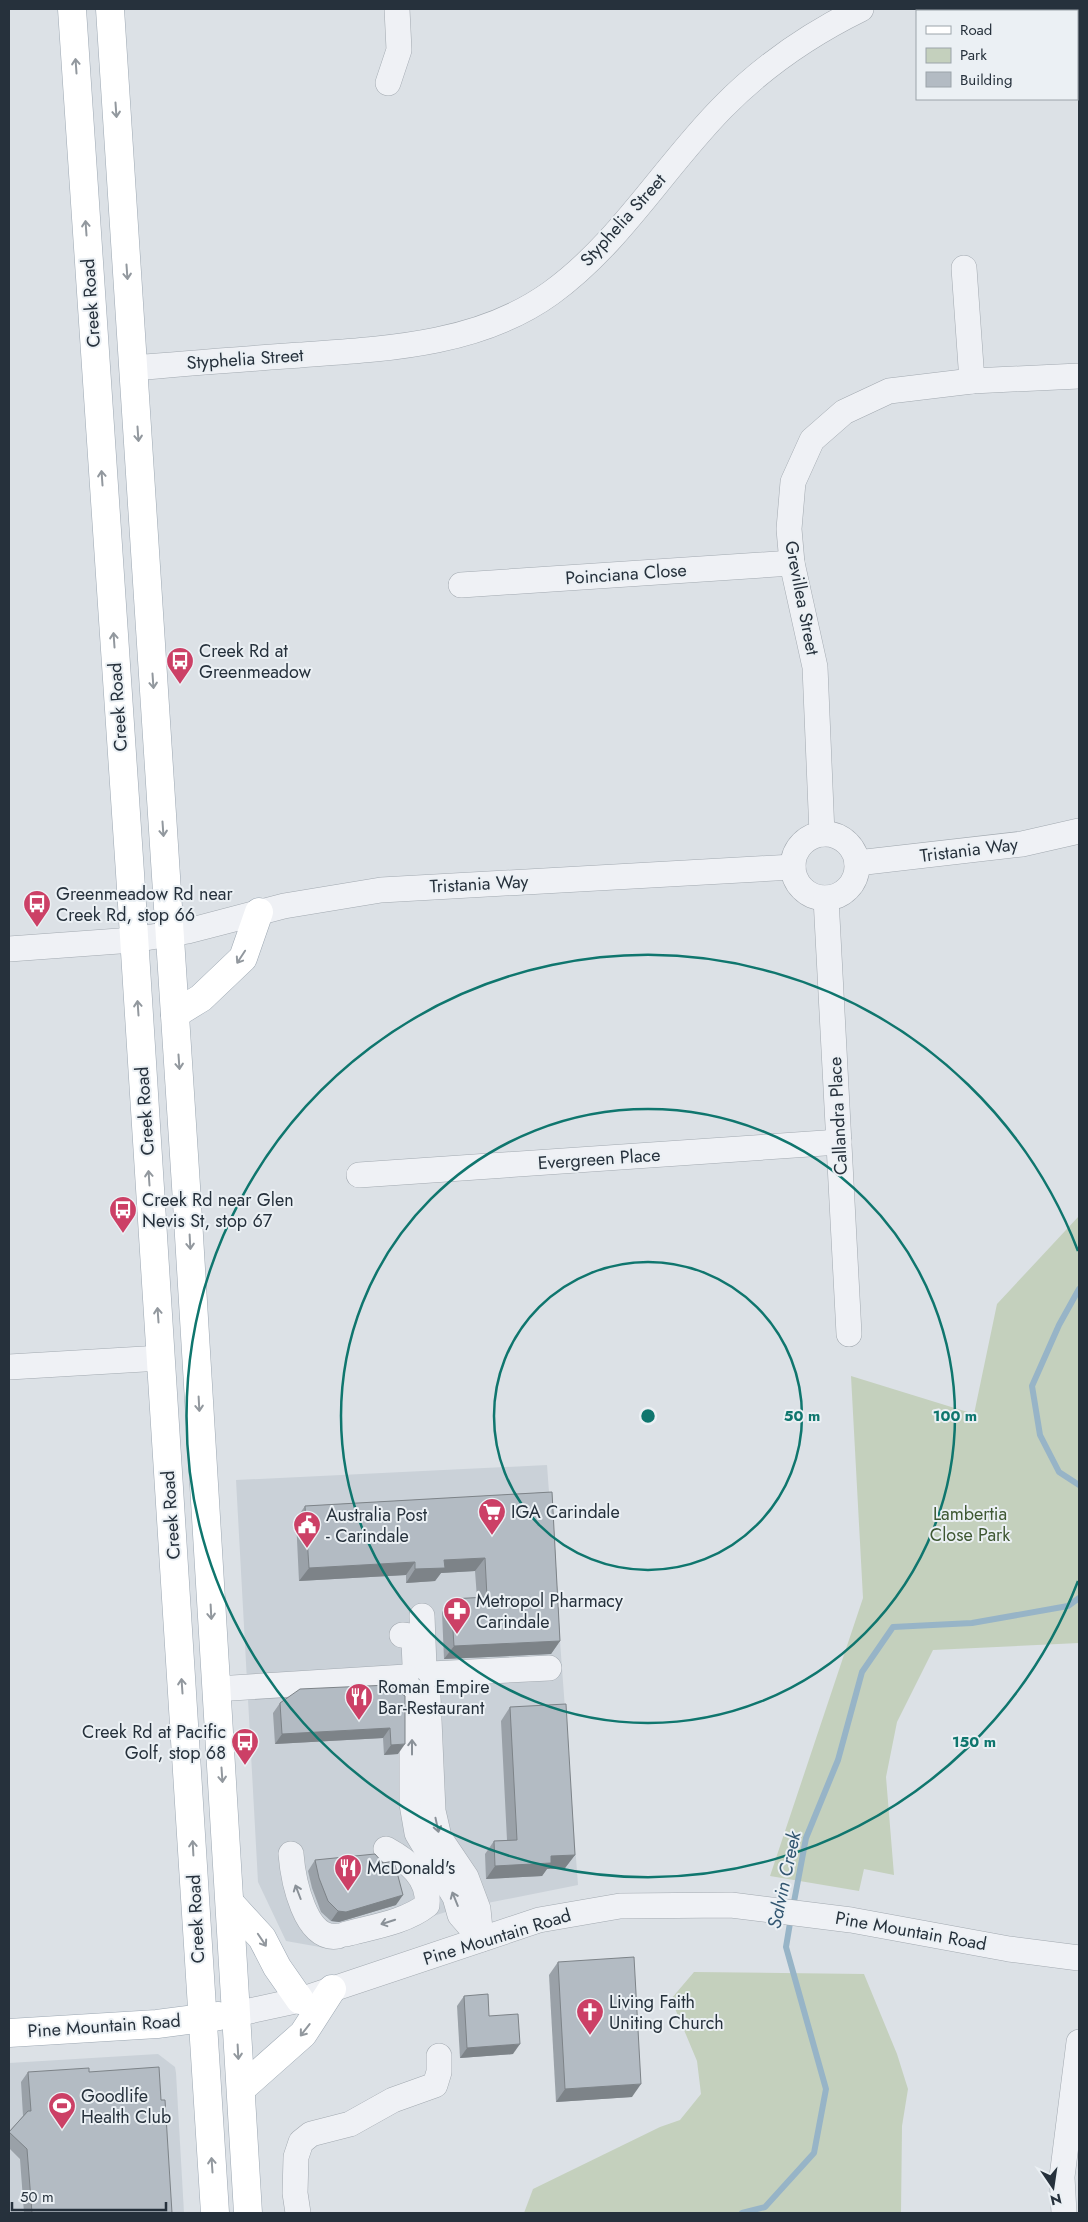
<svg xmlns="http://www.w3.org/2000/svg" width="1088" height="2222" font-family="Jost,sans-serif">
<rect width="100%" height="100%" fill="#dce1e6"/>
<!-- built -->
<g fill="#cad1d8">
<path d="M547 1465 578 1885 452 1910 331 1949 286 1941 258 1882 236 1480Z"/>
<path d="M158 2054 175 2067 176 2073 184 2213H9V2063Z"/>
</g>
<!-- green -->
<g fill="#c4d0bd">
<path d="M1079 1216V1643L933 1650 897 1722 886 1777 894 1875 864 1869 859 1891 770 1876 863 1598 851 1376 974 1414 997 1304Z"/>
<path d="M694 1972 864 1974 897 2054 908 2089 902 2126 901 2213H524L533 2189 660 2127 680 2120 701 2094 697 2061 671 1999Z"/>
</g>
<g fill="none" stroke-linecap="round" stroke-linejoin="round">
<!-- stream -->
<g stroke="#97b4c7" stroke-width="6">
<path d="M1079 1289 1059 1325 1032 1386 1040 1435 1059 1472 1079 1485"/>
<path d="M793 1907 806 1838 838 1760 862 1672 893 1627 972 1623 1068 1606 1079 1598"/>
<path d="M742 2213 765 2207 814 2153 826 2089 786 1947 791 1917"/>
</g>
<defs>
<g id="minor">
<path d="M388 83 399 50 397 9"/>
<path d="M964 268 972 381"/>
<path d="M134 368C189 363 245 359 300 355 386 349 479 345 551 293 620 243 663 168 722 108 762 67 810 34 861 9"/>
<path d="M461 585 792 563"/>
<path d="M822 834 815 667 792 563 789 529 793 482 812 440 844 412 889 391 972 381 1079 376"/>
<circle cx="825" cy="866" r="32"/>
<path d="M857 863 1022 844 1079 831"/>
<path d="M826 898 849 1334"/>
<path d="M9 949 133 940 188 931 284 906 381 890 793 867"/>
<path d="M359 1175 839 1142"/>
<path d="M9 1367 161 1358"/>
<path d="M422 1616 424 1667"/>
<path d="M402 1635 410 1636 414 1642 415 1665"/>
<path d="M431 1674 549 1668"/>
<path d="M216 1689 406 1677"/>
<path d="M412 1690V1804L417 1833 455 1897 460 1915 481 1939"/>
<path d="M428 1697 433 1811 439 1837 466 1877 478 1909 481 1939"/>
<path d="M291 1854C293 1879 305 1942 338 1936"/>
<path d="M346 1934C372 1927 406 1922 427 1905 430 1878 408 1861 386 1849"/>
<path d="M236 2014 300 2000 539 1920 620 1906 731 1905 851 1920 1009 1949 1079 1958"/>
<path d="M298 2213 295 2193 296 2157 301 2142 311 2134 350 2124 393 2100 435 2085 439 2072V2056"/>
<path d="M1064 2213 1062 2177 1079 2042"/>
</g>
<g id="major">
<path d="M72 9 130 873 215 2213"/>
<path d="M110 9 186 1186 248 2213"/>
<path d="M175 1014 201 998 243 958 259 912"/>
<path d="M230 1903 262 1938 277 1967 300 2000"/>
<path d="M9 2033 157 2024 219 2016"/>
<path d="M241 2089 303 2034 332 1989"/>
</g>
</defs>
<!-- minor casing -->
<use href="#minor" stroke="#a2a9b0" stroke-width="26"/>
<!-- major casing -->
<use href="#major" stroke="#9ca7b2" stroke-width="29"/>
<!-- minor -->
<use href="#minor" stroke="#eff1f5" stroke-width="25"/>
<!-- major -->
<use href="#major" stroke="#fff" stroke-width="28"/>
</g>
<!-- wall -->
<g fill="#9aa1a8">
<path d="M552 1492 560 1641 551 1654 444 1659 442 1612 451 1599 477 1598 475 1571 441 1573 435 1581 406 1583V1575L299 1581 296 1519 305 1506Z"/>
<path d="M389 1685 398 1754 384 1755 383 1738 275 1744 273 1713 280 1703Z"/>
<path d="M510 1707 575 1855 565 1868 547 1869 542 1876 486 1879 485 1854 494 1841 507 1840 501 1721Z"/>
<path d="M315 1860 396 1905 339 1922 331 1921 321 1912 312 1888 308 1871Z"/>
<path d="M558 1962 632 2097 556 2102 549 1975Z"/>
<path d="M464 1996 489 2016 513 2054 460 2058 457 2006Z"/>
<path d="M28 2072H89L161 2100 172 2213H24L20 2159 9 2148V2132L23 2116 21 2082Z"/>
</g>
<!-- shaded-wall -->
<g fill="#7d8388">
<path d="M485 1558 475 1571 441 1573 435 1581 406 1583 415 1569 444 1560Z"/>
<path d="M415 1562 406 1575 299 1581 309 1568Z"/>
<path d="M560 1641 551 1654 444 1659 454 1646Z"/>
<path d="M390 1728 383 1738 275 1744 282 1734Z"/>
<path d="M405 1744 398 1754 384 1755 391 1745Z"/>
<path d="M575 1855 565 1868 547 1869 542 1876 486 1879 495 1866 551 1856Z"/>
<path d="M403 1895 396 1905 339 1922 331 1921 338 1911Z"/>
<path d="M520 2044 513 2054 460 2058 467 2048Z"/>
<path d="M641 2084 632 2097 556 2102 565 2089Z"/>
</g>
<!-- building -->
<g fill="#b3bbc3" stroke="#7d8388">
<path d="M552 1492 560 1641 454 1646 451 1599 487 1597 485 1558 444 1560 445 1568 415 1569V1562L309 1568 305 1506Z"/>
<path d="M389 1685 405 1696V1744L391 1745 390 1728 282 1734 280 1703 300 1689Z"/>
<path d="M566 1704 575 1855 551 1856V1863L495 1866 494 1841 517 1840 510 1707Z"/>
<path d="M375 1854 383 1863 394 1861 403 1895 346 1912 338 1911 328 1901 319 1878 315 1860Z"/>
<path d="M634 1957 641 2084 565 2089 558 1962Z"/>
<path d="M488 1994 489 2016 518 2014 520 2044 467 2048 464 1996Z"/>
<path d="M159 2067 161 2100H165L172 2213H32L27 2149 9 2132 28 2111H31L28 2072 89 2068V2072Z"/>
</g>
<!-- one-way arrows -->
<defs><path id="oneway-shaft" d="M-6 0H5M1.5-3L5.5 0L1.5 3" fill="none" stroke-width="1.6" stroke-linecap="round" stroke-linejoin="round" transform="scale(1.25)"/></defs>
<g stroke="#92989e">
<use href="#oneway-shaft" transform="translate(76 66) rotate(-94)"/>
<use href="#oneway-shaft" transform="translate(116 110) rotate(86)"/>
<use href="#oneway-shaft" transform="translate(86 228) rotate(-94)"/>
<use href="#oneway-shaft" transform="translate(127 272) rotate(86)"/>
<use href="#oneway-shaft" transform="translate(138 434) rotate(86)"/>
<use href="#oneway-shaft" transform="translate(102 478) rotate(-94)"/>
<use href="#oneway-shaft" transform="translate(114 640) rotate(-94)"/>
<use href="#oneway-shaft" transform="translate(153 681) rotate(86)"/>
<use href="#oneway-shaft" transform="translate(163 829) rotate(86)"/>
<use href="#oneway-shaft" transform="translate(241 957) rotate(123)"/>
<use href="#oneway-shaft" transform="translate(138 1008) rotate(-94)"/>
<use href="#oneway-shaft" transform="translate(179 1062) rotate(86)"/>
<use href="#oneway-shaft" transform="translate(149 1178) rotate(-94)"/>
<use href="#oneway-shaft" transform="translate(190 1242) rotate(87)"/>
<use href="#oneway-shaft" transform="translate(158 1315) rotate(-94)"/>
<use href="#oneway-shaft" transform="translate(199 1404) rotate(87)"/>
<use href="#oneway-shaft" transform="translate(211 1612) rotate(87)"/>
<use href="#oneway-shaft" transform="translate(182 1686) rotate(-94)"/>
<use href="#oneway-shaft" transform="translate(222 1775) rotate(86)"/>
<use href="#oneway-shaft" transform="translate(193 1848) rotate(-93)"/>
<use href="#oneway-shaft" transform="translate(262 1940) rotate(56)"/>
<use href="#oneway-shaft" transform="translate(305 2030) rotate(128)"/>
<use href="#oneway-shaft" transform="translate(238 2052) rotate(87)"/>
<use href="#oneway-shaft" transform="translate(212 2165) rotate(-94)"/>
</g>
<g stroke="#8a9198">
<use href="#oneway-shaft" transform="translate(412 1747) rotate(-90)"/>
<use href="#oneway-shaft" transform="translate(437 1825) rotate(78)"/>
<use href="#oneway-shaft" transform="translate(298 1892) rotate(-111)"/>
<use href="#oneway-shaft" transform="translate(455 1899) rotate(-112)"/>
<use href="#oneway-shaft" transform="translate(388 1922) rotate(162)"/>
</g>
<!-- distance rings -->
<g fill="none" stroke="#0f766e" stroke-width="2.5">
<circle cx="648" cy="1416" r="154"/>
<circle cx="648" cy="1416" r="307"/>
<path d="M1078 1581A461 461 0 1 1 1078 1251"/>
</g>
<!-- icons -->
<defs>
<symbol id="bus-pin" viewBox="-11 -11 22 30"><path d="M0 17L-7.5 6A9.5 9.5 0 1 1 7.5 6Z" fill="#cc4066" stroke="#ebf0f4"/><path d="M-5-6H5V4H4V6H2V4H-2V6H-4V4H-5ZM-3.5-4V0h7V-4ZM-3.5 1.2v1.5H-2V1.2ZM2 1.2v1.5H3.5V1.2Z" fill="#fff"/></symbol>
<symbol id="supermarket-pin" viewBox="-11 -11 22 30"><path d="M0 17L-7.5 6A9.5 9.5 0 1 1 7.5 6Z" fill="#cc4066" stroke="#ebf0f4"/><path d="M-6-5.5h2.5l.6 2H6L4.5 2H-2.5L-4.4-4H-6ZM-1.5 3.2a1.3 1.3 0 1 0 .1 0ZM3 3.2a1.3 1.3 0 1 0 .1 0Z" fill="#fff"/></symbol>
<symbol id="civic-pin" viewBox="-11 -11 22 30"><path d="M0 17L-7.5 6A9.5 9.5 0 1 1 7.5 6Z" fill="#cc4066" stroke="#ebf0f4"/><path d="M-.6-6.5H3V-4.5H.6V-3L4-1V1h2V6H-6V1h2V-1L-.6-3ZM-1.2 2.5V6h2.4V2.5Z" fill="#fff"/></symbol>
<symbol id="pharmacy-pin" viewBox="-11 -11 22 30"><path d="M0 17L-7.5 6A9.5 9.5 0 1 1 7.5 6Z" fill="#cc4066" stroke="#ebf0f4"/><path d="M-2-6h4v4h4v4h-4v4h-4v-4h-4v-4h4Z" fill="#fff"/></symbol>
<symbol id="restaurant-pin" viewBox="-11 -11 22 30"><path d="M0 17L-7.5 6A9.5 9.5 0 1 1 7.5 6Z" fill="#cc4066" stroke="#ebf0f4"/><path d="M-5-6h1v4h1v-4h1v4h1v-4h1v5L-1.5 .5V6h-2V.5L-5-1ZM5-6V6H3V1.5H1.5Q1.5-4 5-6Z" fill="#fff"/></symbol>
<symbol id="church-pin" viewBox="-11 -11 22 30"><path d="M0 17L-7.5 6A9.5 9.5 0 1 1 7.5 6Z" fill="#cc4066" stroke="#ebf0f4"/><path d="M-1.2-6h2.4v3.5h3.3v2.4h-3.3V6h-2.4V-.1h-3.3v-2.4h3.3Z" fill="#fff"/></symbol>
<symbol id="stadium-pin" viewBox="-11 -11 22 30"><path d="M0 17L-7.5 6A9.5 9.5 0 1 1 7.5 6Z" fill="#cc4066" stroke="#ebf0f4"/><path d="M0-5a6.5 5 0 1 0 0 10a6.5 5 0 1 0 0-10ZM-3.5-1.8h7v3.6h-7Z" fill="#fff"/></symbol>
</defs>
<g fill-rule="evenodd">
<use href="#bus-pin" x="164" y="645" width="32" height="43"/>
<use href="#bus-pin" x="21" y="888" width="32" height="43"/>
<use href="#bus-pin" x="107" y="1194" width="32" height="43"/>
<use href="#supermarket-pin" x="476" y="1496" width="32" height="43"/>
<use href="#civic-pin" x="291" y="1509" width="32" height="43"/>
<use href="#pharmacy-pin" x="441" y="1595" width="32" height="43"/>
<use href="#restaurant-pin" x="343" y="1681" width="32" height="43"/>
<use href="#bus-pin" x="229" y="1726" width="32" height="43"/>
<use href="#restaurant-pin" x="332" y="1852" width="32" height="43"/>
<use href="#church-pin" x="574" y="1996" width="32" height="43"/>
<use href="#stadium-pin" x="46" y="2090" width="32" height="43"/>
</g>
<g text-anchor="middle" dominant-baseline="central" stroke-width="4" stroke-linejoin="round" paint-order="stroke">
<!-- street labels -->
<g font-size="18" fill="#26313c" stroke="#ebf0f4">
<text transform="translate(623 220) rotate(-48)">Styphelia Street</text>
<text transform="translate(91 303) rotate(-94)">Creek Road</text>
<text transform="translate(245 359) rotate(-4)">Styphelia Street</text>
<text transform="translate(626 574) rotate(-4)">Poinciana Close</text>
<text transform="translate(802 598) rotate(79)">Grevillea Street</text>
<text transform="translate(118 707) rotate(-94)">Creek Road</text>
<text transform="translate(969 850) rotate(-7)">Tristania Way</text>
<text transform="translate(479 884) rotate(-3)">Tristania Way</text>
<text transform="translate(145 1111) rotate(-94)">Creek Road</text>
<text transform="translate(838 1116) rotate(-93)">Callandra Place</text>
<text transform="translate(599 1159) rotate(-4)">Evergreen Place</text>
<text transform="translate(171 1515) rotate(-94)">Creek Road</text>
<text transform="translate(196 1919) rotate(-93)">Creek Road</text>
<text transform="translate(911 1931) rotate(10)">Pine Mountain Road</text>
<text transform="translate(497 1937) rotate(-17)">Pine Mountain Road</text>
<text transform="translate(104 2026) rotate(-4)">Pine Mountain Road</text>
</g>
<!-- poi labels -->
<g font-size="18" fill="#26313c" stroke="#ebf0f4" text-anchor="start">
<text x="199" y="651">Creek Rd at<tspan x="199" dy="21">Greenmeadow</tspan></text>
<text x="56" y="894">Greenmeadow Rd near<tspan x="56" dy="21">Creek Rd, stop 66</tspan></text>
<text x="142" y="1200">Creek Rd near Glen<tspan x="142" dy="21">Nevis St, stop 67</tspan></text>
<text x="511" y="1512">IGA Carindale</text>
<text x="326" y="1515">Australia Post<tspan x="326" dy="21">- Carindale</tspan></text>
<text x="476" y="1601">Metropol Pharmacy<tspan x="476" dy="21">Carindale</tspan></text>
<text x="378" y="1687">Roman Empire<tspan x="378" dy="21">Bar-Restaurant</tspan></text>
<text x="226" y="1732" text-anchor="end">Creek Rd at Pacific<tspan x="226" dy="21">Golf, stop 68</tspan></text>
<text x="367" y="1868">McDonald's</text>
<text x="609" y="2002">Living Faith<tspan x="609" dy="21">Uniting Church</tspan></text>
<text x="81" y="2096">Goodlife<tspan x="81" dy="21">Health Club</tspan></text>
</g>
<!-- park labels -->
<g font-size="18" fill="#3f5833" stroke="#ebf0f4">
<text x="970" y="1514">Lambertia<tspan x="970" dy="21">Close Park</tspan></text>
</g>
<!-- water labels -->
<g font-size="19" font-style="italic" fill="#315570" stroke="#ebf0f4">
<text transform="translate(784 1880) rotate(-78)">Salvin Creek</text>
</g>
</g>
<circle cx="648" cy="1416" r="8" fill="#0f766e" stroke="#ebf0f4" stroke-width="2.5"/>
<g font-size="15" text-anchor="middle" font-weight="bold" fill="#0f766e" stroke="#ebf0f4" stroke-width="4" stroke-linejoin="round" paint-order="stroke">
<text x="802" y="1421">50 m</text>
<text x="955" y="1421">100 m</text>
<text x="974" y="1747">150 m</text>
</g>
<!-- border -->
<rect width="1088" height="2222" fill="none" stroke="#26313c" stroke-width="20"/>
<!-- legend -->
<rect x="916" y="10" width="162" height="90" fill="#ebf0f4" stroke="#9ca4aa"/>
<rect x="926" y="26" width="25" height="8" fill="#ffffff" stroke="#9ca4aa"/>
<text x="960" y="35" font-size="15" fill="#26313c">Road</text>
<rect x="926" y="48" width="25" height="15" fill="#c4d0bd" stroke="#9ca4aa"/>
<text x="960" y="60" font-size="15" fill="#26313c">Park</text>
<rect x="926" y="72" width="25" height="15" fill="#b3bbc3" stroke="#9ca4aa"/>
<text x="960" y="85" font-size="15" fill="#26313c">Building</text>
<!-- north arrow -->
<g transform="translate(1053 2187) rotate(167)" stroke="#ebf0f4" stroke-width="4" paint-order="stroke">
<path d="M0-4L9 19L0 12L-9 19Z" fill="#26313c"/>
<text y="-8" font-size="14" font-weight="bold" text-anchor="middle" fill="#26313c">N</text>
</g>
<!-- scale -->
<path d="M12 2202v8h154v-8" fill="none" stroke="#26313c" stroke-width="2.5"/>
<text x="20" y="2202" font-size="15" fill="#26313c" stroke="#ebf0f4" stroke-width="4" paint-order="stroke">50 m</text>
</svg>
